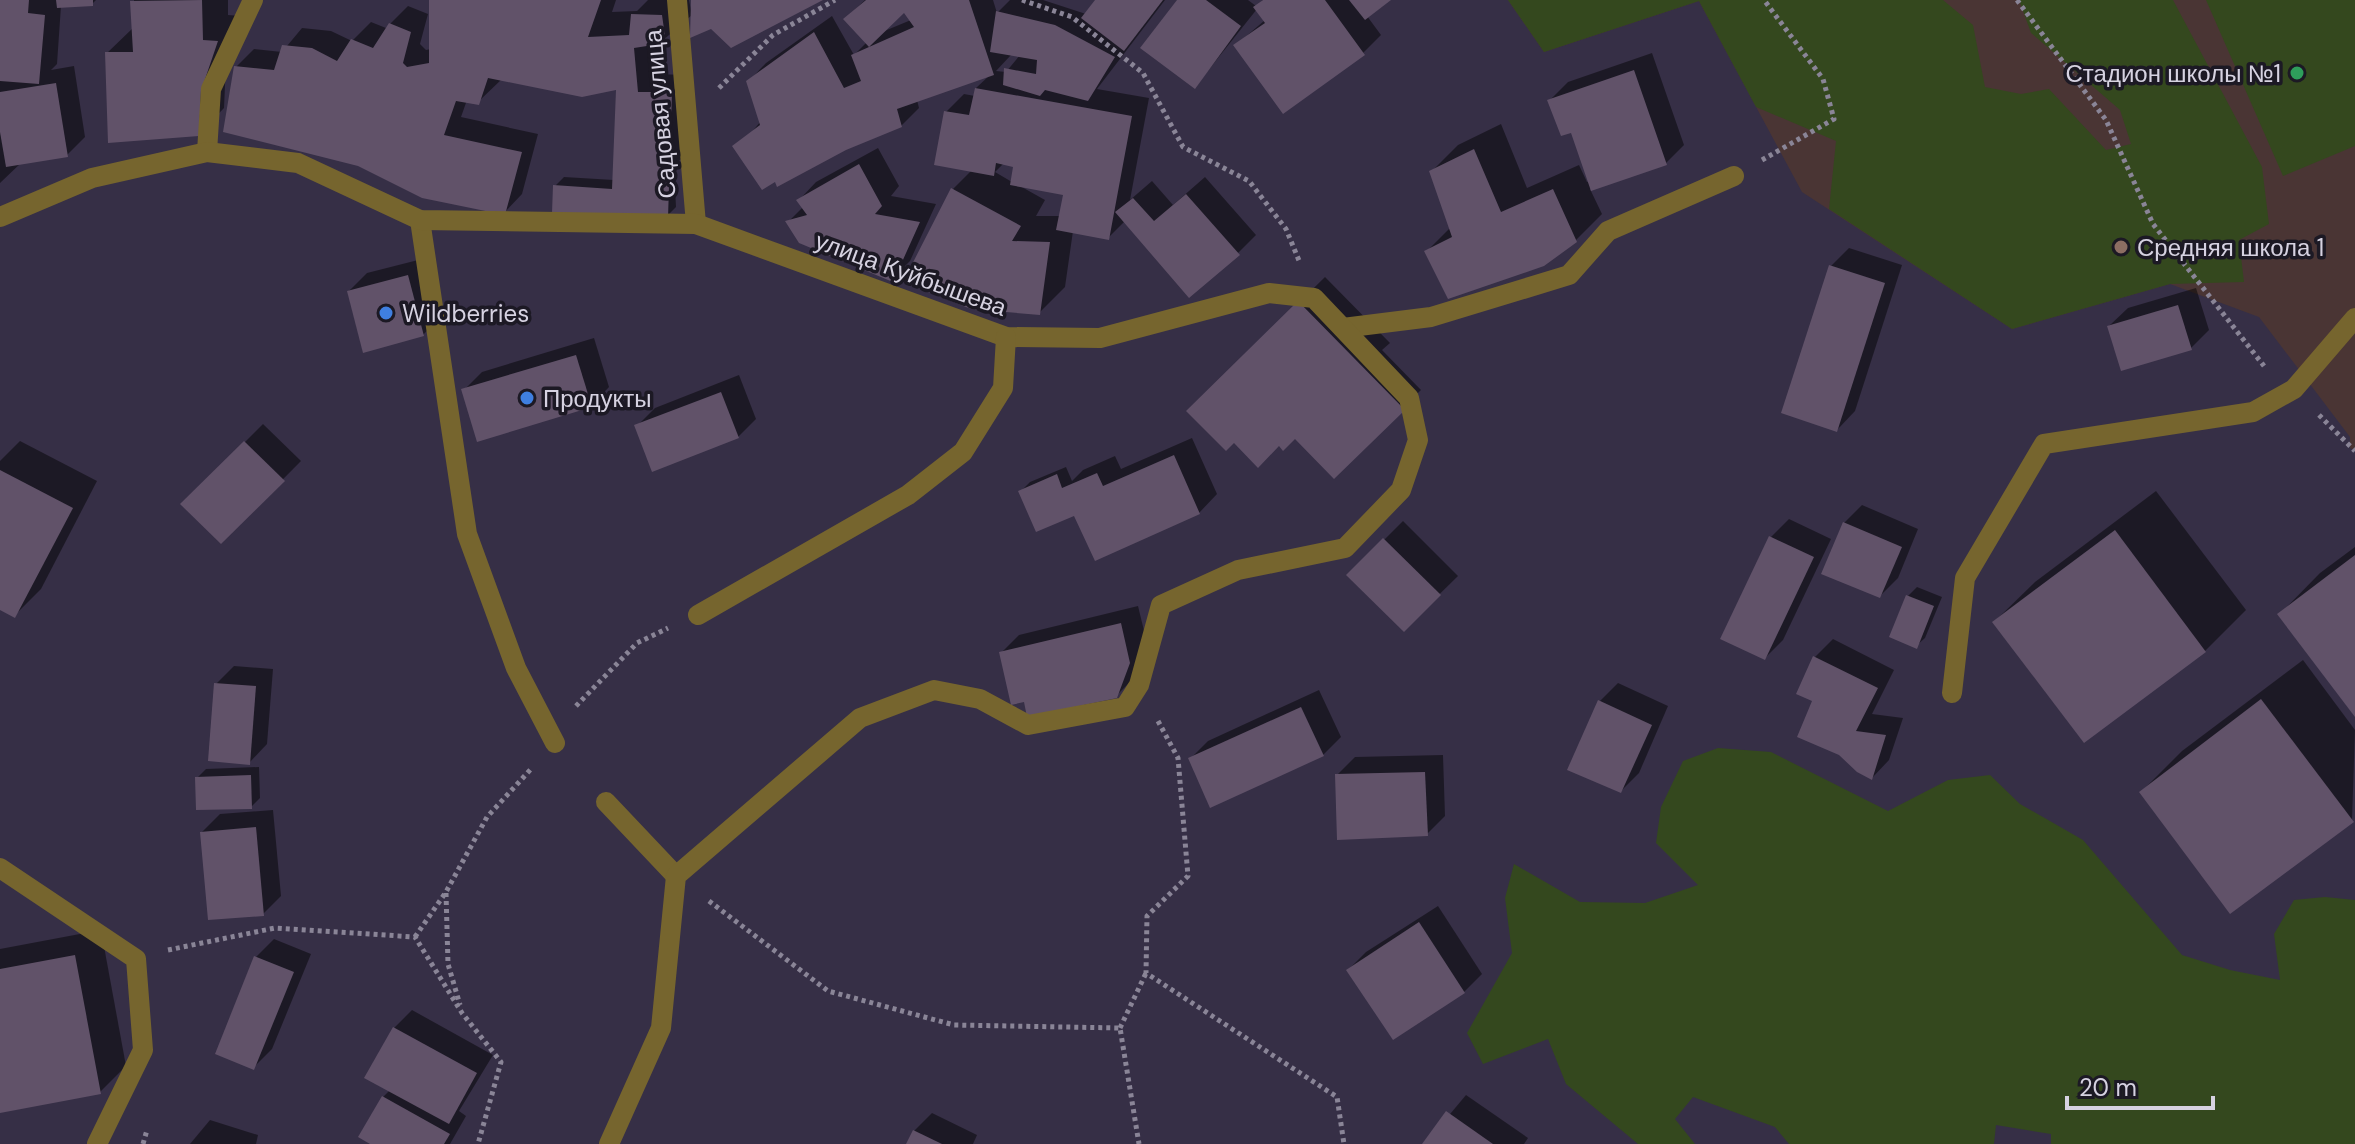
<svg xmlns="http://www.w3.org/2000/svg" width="2355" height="1144" font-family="'DM Sans',sans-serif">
<rect width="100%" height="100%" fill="#362f46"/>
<!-- education -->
<path fill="#4a3534" d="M1508 0H2355V450L2350 448V437L2259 317 2170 284 2012 329 1802 192 1699 1 1544 52Z"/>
<!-- green -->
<g fill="#34481e">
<path d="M1508 0H1943L1973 25 1985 87 2021 94 2049 89 2106 150 2131 144 2120 110 2031 33 2019 0H2173L2262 167 2269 224 2239 240 2244 282 2170 284 2012 329 1829 209 1836 141 1756 107 1699 1 1544 52Z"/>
<path d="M2206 0H2355V146L2283 176Z"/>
<path d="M1718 748 1771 752 1888 811 1948 780 1990 775 2020 804 2083 840 2182 955 2230 970 2280 980 2274 934 2294 900 2325 897 2355 900V1144H2051V1134L1996 1125 1994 1144H1789L1775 1127 1693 1097 1675 1119 1695 1144H1638L1566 1084 1548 1039 1483 1064 1467 1033 1512 953 1505 898 1514 864 1580 902 1645 903 1698 885 1656 843 1661 807 1683 761Z"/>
</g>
<!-- shadow -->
<g fill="#0007" fill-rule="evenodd">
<path d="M0 0H96L92 4 61 6 57 64 51 70 74 66 85 137 67 155 22 162 0 183Z"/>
<path d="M134 0H228V15L242 16 226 63 224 108 198 135 107 53 134 27Z"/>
<path d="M433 0H616L612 12 637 11 648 0H689L691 10 693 0H819L711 26 692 15 661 42 663 64 653 74 689 75 686 154 674 166 676 207 667 216 555 186 564 177 614 180 618 87 502 79 478 102 467 100 461 117 538 134 522 194 504 213 236 67 254 49 282 52 302 28 331 31 352 41 371 22 386 28 408 6 428 14 420 44 426 50 431 49Z"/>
<path d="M865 0H993L997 13 1010 0H1043L1086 14 1097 0H1165L1097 89 1149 98 1130 200 1152 181 1173 205 1205 177 1256 235 1238 253 1125 221 1108 238 1073 231 1065 287 1039 313 953 189 972 170 946 112 964 94 975 96 976 88 991 74 917 100 919 108 901 126 751 133 761 121 748 82 766 63 832 16 854 55 867 42 845 19ZM904 10 911 20 882 32ZM1011 55H1020L1006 72 996 71ZM1004 163 1015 165 1012 182 995 172ZM1020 186 1065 194 1061 216H1036L1045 200Z"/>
<path d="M1179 0H1248L1256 6 1263 0H1388L1367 16 1381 35 1363 53 1236 45 1265 20 1257 9 1195 87Z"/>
<path d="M1652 53 1684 145 1666 163 1590 189 1602 214 1576 240 1426 252 1451 227 1432 171 1458 145 1501 124 1527 188 1579 165 1587 182 1590 181 1572 131 1550 100 1568 82Z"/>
<path d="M878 148 899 186 891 196 936 204 910 261 892 279 788 222 803 207 799 200 816 182Z"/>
<path d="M1849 248 1902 265 1855 411 1837 430 1831 266Z"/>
<path d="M426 258 441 316 423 335 349 291 367 273Z"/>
<path d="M1325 277 1390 343 1382 350 1421 390 1334 476 1295 436 1234 440 1189 411Z"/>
<path d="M2196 288 2209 330 2191 348 2109 326 2128 308Z"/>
<path d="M594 338 609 387 591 406 464 390 482 372Z"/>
<path d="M739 375 756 419 738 437 637 426 655 408Z"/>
<path d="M263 424 301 461 221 542 183 504Z"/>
<path d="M1192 438 1217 494 1199 513 1075 512 1021 491 1030 482 1066 467 1072 481 1083 470 1115 456 1121 469Z"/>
<path d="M20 441 97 481 41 589 15 615 0 608V461Z"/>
<path d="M2156 491 2246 610 2205 651 2084 741 1994 622 2035 582Z"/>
<path d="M1862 505 1918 529 1898 578 1880 596 1844 523Z"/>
<path d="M1789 519 1831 539 1783 640 1765 658 1771 537Z"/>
<path d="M1403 521 1458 576 1404 629 1349 575Z"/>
<path d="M2355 547V714L2280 614 2320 573Z"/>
<path d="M1917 587 1942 597 1925 638 1916 646 1908 596Z"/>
<path d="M1138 606 1147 643 1135 677 1116 696 1025 699 1001 653 1019 635Z"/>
<path d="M1833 639 1894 670 1872 714 1903 718 1889 760 1872 778 1840 753 1814 700 1815 657Z"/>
<path d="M2303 660 2355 730 2352 820 2141 792 2182 751Z"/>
<path d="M234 666 273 669 267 744 249 763 216 684Z"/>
<path d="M1618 683 1668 706 1639 773 1621 791 1600 701Z"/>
<path d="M1319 690 1341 737 1323 755 1190 759 1208 741Z"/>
<path d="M1443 755 1445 816 1427 834 1337 775 1355 757Z"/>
<path d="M259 767 260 798 251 807 197 778 206 769Z"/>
<path d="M273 810 281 896 263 914 202 832 220 814Z"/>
<path d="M1438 906 1482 974 1464 992 1348 970 1366 952Z"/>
<path d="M101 930 126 1066 100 1092 0 1111V949Z"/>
<path d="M274 939 311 954 272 1049 254 1067 256 957Z"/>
<path d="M412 1010 493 1055 459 1111 466 1116 450 1144H374L383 1097 390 1090 394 1028Z"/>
<path d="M1466 1095 1528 1138 1524 1144H1425Z"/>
<path d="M932 1113 977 1135 973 1144H908L914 1131Z"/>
<path d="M210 1120 258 1135 256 1144H190Z"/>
</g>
<!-- building -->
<g fill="#615269">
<path d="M0 0H29L28 13 45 15 39 84 0 81Z"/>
<path d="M56 0H93V6L57 8Z"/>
<path d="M202 0 203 40 218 41 201 91 199 136 108 143 105 52H133L130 1Z"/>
<path d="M429 0H601L588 37 629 35 631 14 662 15 666 43 634 48 638 92H672L668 218 552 213 553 185 612 189 616 90 582 97 488 78 479 105 456 101 444 135 522 152 505 215 422 198 358 166 223 132 234 66 274 70 282 45 312 48 337 61 351 39 373 48 389 23 411 32 403 63 407 67 429 63Z"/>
<path d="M691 0H823L731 48 711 29 690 38Z"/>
<path d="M866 0H969L994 75 897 109 902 127 846 150 777 187 775 182 762 190 732 146 760 125 746 81 814 32 844 88 861 81 851 55 914 27 904 13 869 47 843 19Z"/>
<path d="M1095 0H1163L1124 51 1081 18Z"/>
<path d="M1177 0H1206L1241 26 1195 89 1140 48Z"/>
<path d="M1263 0H1325L1365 55 1283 114 1233 45 1265 23 1253 7Z"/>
<path d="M1349 0H1391L1365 20Z"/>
<path d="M996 11 1055 25 1115 57 1088 101 1045 90 1040 96 1003 85 1004 68 1036 74 1037 60 990 52Z"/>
<path d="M1634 70 1667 165 1591 191 1571 133 1561 136 1547 100Z"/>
<path d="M56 83 68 157 6 167 0 132V92Z"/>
<path d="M975 88 1132 116 1109 240 1056 230 1063 195 1010 185 1013 167 996 163 994 176 934 165 944 111 969 115Z"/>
<path d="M1474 149 1501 212 1553 189 1577 242 1544 266 1448 299 1424 251 1452 237 1429 171Z"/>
<path d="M859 164 882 206 875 214 920 222 893 282 799 243 785 221 807 215 796 200Z"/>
<path d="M951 188 1021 226 1012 241 1050 242 1040 315 971 309 903 282Z"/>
<path d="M1186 194 1240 255 1189 298 1115 212 1133 198 1154 221Z"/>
<path d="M1829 265 1885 283 1837 432 1781 413Z"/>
<path d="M408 275 424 336 363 353 347 291Z"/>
<path d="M1298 301 1405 410 1334 479 1295 439 1283 451 1279 446 1258 468 1234 443 1226 451 1186 411Z"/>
<path d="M2178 305 2192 350 2121 371 2107 326Z"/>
<path d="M576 355 592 407 477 442 461 389Z"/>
<path d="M721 392 739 438 652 472 634 425Z"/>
<path d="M244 441 285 481 221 544 180 504Z"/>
<path d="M1174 455 1200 514 1095 561 1074 516 1036 532 1018 491 1057 474 1062 488 1097 473 1103 486Z"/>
<path d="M0 470 73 508 15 618 0 610Z"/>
<path d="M1843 522 1902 547 1880 598 1821 574Z"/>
<path d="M2115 530 2206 652 2084 743 1992 622Z"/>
<path d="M1769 536 1814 557 1765 660 1720 639Z"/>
<path d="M1383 538 1441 595 1404 632 1346 575Z"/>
<path d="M2355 555V717L2277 614Z"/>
<path d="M1906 595 1934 606 1917 649 1889 637Z"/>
<path d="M1121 623 1130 663 1117 698 1027 717 1024 702 1011 705 999 652Z"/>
<path d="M1813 656 1878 688 1856 731 1886 735 1872 780 1857 772 1839 755 1797 737 1812 701 1796 694Z"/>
<path d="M214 683 256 686 250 765 208 761Z"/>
<path d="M2261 699 2354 822 2230 914 2139 792Z"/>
<path d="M1598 700 1652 725 1621 793 1567 770Z"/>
<path d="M1301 707 1324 756 1210 808 1188 758Z"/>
<path d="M1425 772 1428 836 1337 840 1335 774Z"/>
<path d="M251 775 252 809 196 810 195 777Z"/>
<path d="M256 827 264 916 208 920 200 832Z"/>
<path d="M1419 922 1465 993 1393 1040 1346 970Z"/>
<path d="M75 955 101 1094 0 1113V969Z"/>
<path d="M254 956 294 972 254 1070 215 1054Z"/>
<path d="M393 1027 477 1073 449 1124 364 1078Z"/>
<path d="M382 1096 450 1134 444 1144H370L358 1137Z"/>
<path d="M1446 1111 1493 1144H1422Z"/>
<path d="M913 1130 942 1144H906Z"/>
</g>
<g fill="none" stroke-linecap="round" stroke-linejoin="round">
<!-- path -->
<g stroke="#8a8597" stroke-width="5" stroke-dasharray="4 4" stroke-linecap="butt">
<path d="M1022 0 1072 17 1143 73 1183 147 1249 181 1286 229 1300 263"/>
<path d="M2017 0 2106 120 2153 224 2264 366"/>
<path d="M719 88 773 35 835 0"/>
<path d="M1762 160 1834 119 1823 79 1764 0"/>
<path d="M2319 415 2355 451"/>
<path d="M576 706 637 643 668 628"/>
<path d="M1158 721 1178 758 1188 876 1147 916 1146 973 1337 1097 1344 1144"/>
<path d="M446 893 448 964 460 1005"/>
<path d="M709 901 828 991 954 1025 1120 1028 1139 1144"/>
<path d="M415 937 446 892 487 817 531 769"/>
<path d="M168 950 275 928 415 937 462 1013 501 1062 478 1144"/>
<path d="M1120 1028 1146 973"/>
<path d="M143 1144 147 1130"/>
</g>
<!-- service -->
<g stroke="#76652e" stroke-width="20">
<path d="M207 152 211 89 253 0"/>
<path d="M420 220 467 534 516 668 555 743"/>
<path d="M1343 328 1431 317 1569 275 1608 231 1734 176"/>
<path d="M1952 693 1965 578 2044 444 2253 412 2294 389 2355 318"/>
<path d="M606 802 676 876"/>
</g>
<!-- minor -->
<g stroke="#76652e" stroke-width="20">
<path d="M677 0 696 224"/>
<path d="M0 217 92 178 207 152 298 163 420 220 696 224 1006 337 1100 338 1269 293 1314 298 1409 398 1418 440 1401 490 1345 548 1238 570 1161 605 1139 685 1125 707 1028 725 980 699 934 690 860 718 676 876 661 1028 609 1144"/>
<path d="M698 615 908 495 963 452 1003 388 1006 337"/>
<path d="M0 868 136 959 143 1050 97 1144"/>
</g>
</g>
<!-- markers -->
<circle fill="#2e9e5b" stroke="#1c1924" stroke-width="3" cx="2297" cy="73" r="8"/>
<circle fill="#8d6e63" stroke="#1c1924" stroke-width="3" cx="2121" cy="247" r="8"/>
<g fill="#3f7fe0" stroke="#1c1924" stroke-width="3">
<circle cx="386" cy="313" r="8"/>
<circle cx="527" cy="398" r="8"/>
</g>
<g text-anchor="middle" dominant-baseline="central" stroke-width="7" stroke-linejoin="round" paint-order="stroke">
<!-- poi labels -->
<g font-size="24" fill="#d6d2e1" stroke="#1c1924" text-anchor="start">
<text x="2281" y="73" text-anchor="end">Стадион школы №1</text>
<text x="2137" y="247">Средняя школа 1</text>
<text x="402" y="313">Wildberries</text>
<text x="543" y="398">Продукты</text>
</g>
<!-- street labels -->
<g font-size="24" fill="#d6d2e1" stroke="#1c1924">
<text transform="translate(660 114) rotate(-95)">Садовая улица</text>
<text transform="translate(911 274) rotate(20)">улица Куйбышева</text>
</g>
</g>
<!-- scale -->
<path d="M2067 1096v12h146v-12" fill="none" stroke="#d6d2e1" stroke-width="4"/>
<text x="2079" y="1096" font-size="24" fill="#d6d2e1" stroke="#1c1924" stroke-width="6" paint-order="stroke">20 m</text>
</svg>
